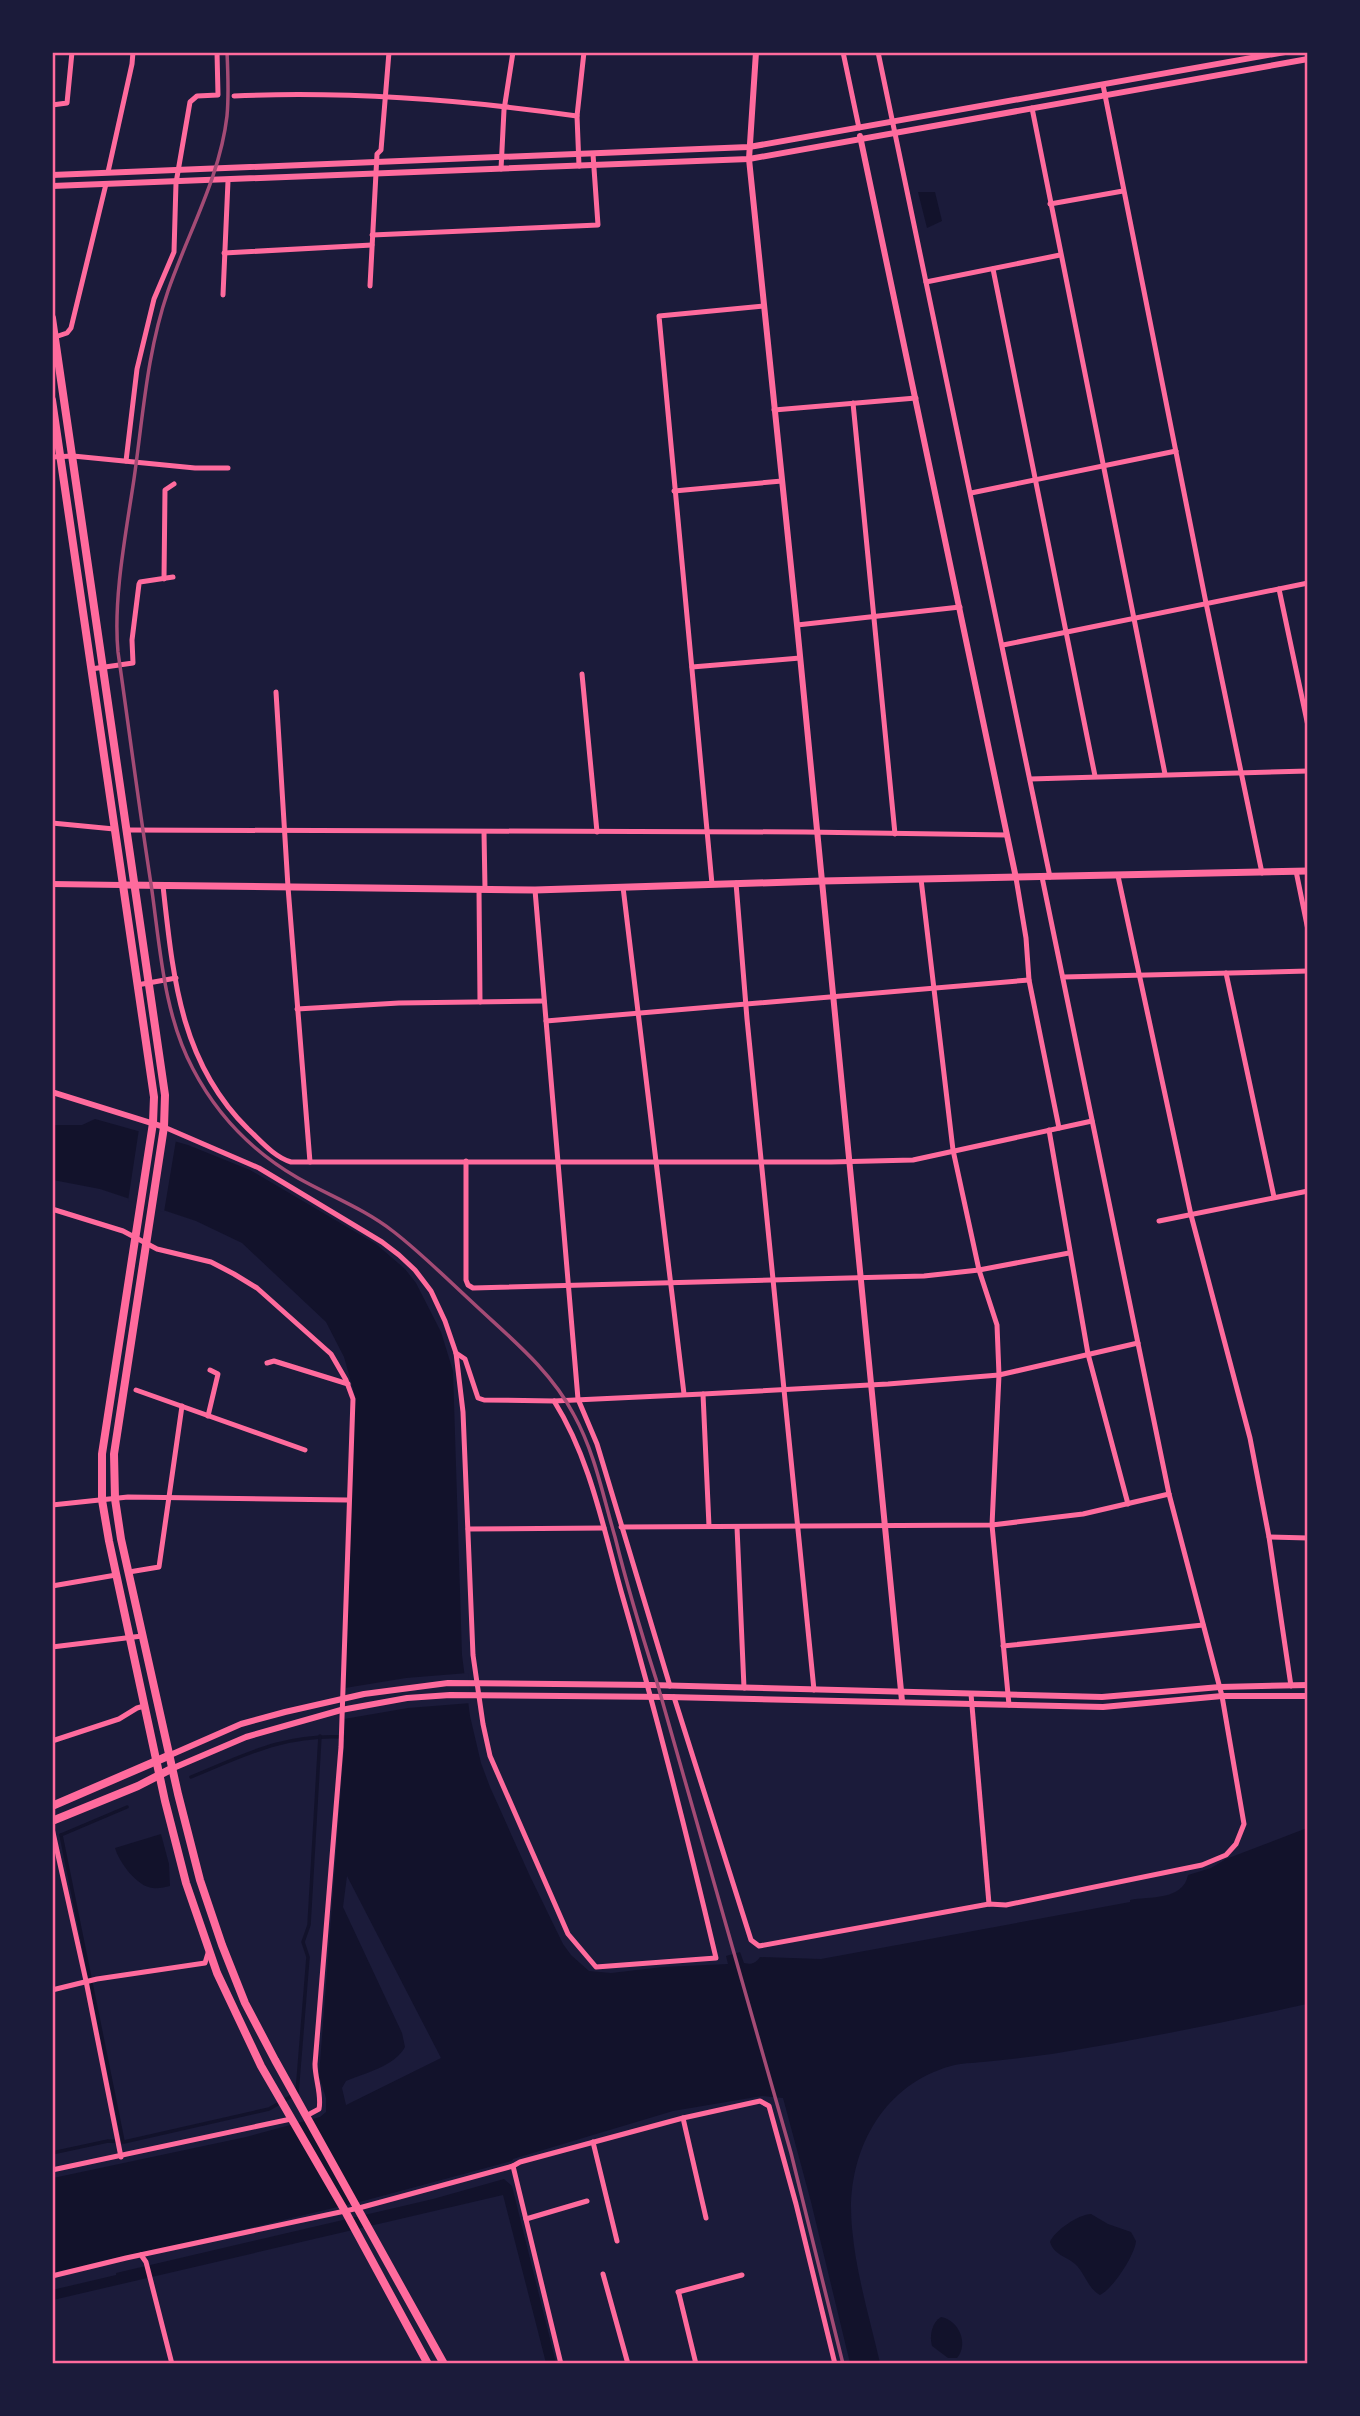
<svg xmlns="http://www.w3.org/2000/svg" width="1360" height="2416" font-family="Cabin,sans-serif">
<rect width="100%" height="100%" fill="#1b1b3a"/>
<!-- water -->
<g fill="#12122b" fill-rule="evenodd">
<path d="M918 192H935L942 221 927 228Z"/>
<path d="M95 1119 188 1145 250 1170 376 1244 405 1269 416 1283 441 1332 453 1371 462 1655 470 1716 481 1763 490 1787 529 1874 563 1944 571 1955 589 1971 611 1973 663 1967 728 1964 726 1956 740 1952 744 1963C752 1965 756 1963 760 1957L821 1959 1130 1902V1900C1149 1896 1183 1901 1188 1875L1211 1868 1226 1859 1307 1828V2004C1222 2023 1138 2040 1052 2054 1029 2057 1006 2060 983 2062 973 2063 961 2063 951 2066 879 2086 845 2157 852 2228 856 2274 870 2319 880 2363H850L811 2202 783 2098 762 2096 673 2111 513 2159 512 2161 367 2200 53 2275V2178L246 2137 320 2117 326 2112V2098L319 2076 344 1747 355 1396 344 1357 326 1322 242 1243 196 1221 100 1189 53 1180V1125H82ZM347 1876 441 2058 346 2105 342 2088 346 2081C365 2073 395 2066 405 2047L402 2033 343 1907Z"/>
<path d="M161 1834 169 1864 170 1886C165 1887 158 1889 153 1888 137 1887 119 1862 115 1848Z"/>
<path d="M504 2179 512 2186 556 2363H546L503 2195 53 2300 52 2290 116 2275V2273L433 2199Z"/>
<path d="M1091 2214 1108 2224 1131 2232 1136 2241C1135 2255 1113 2289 1100 2295 1088 2289 1085 2273 1075 2264 1066 2256 1054 2255 1050 2242 1054 2231 1079 2214 1091 2214Z"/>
<path d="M941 2317C959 2320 969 2344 957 2358H948L932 2346C929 2336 932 2322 941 2317Z"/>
</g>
<!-- pier -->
<g fill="#1b1b3a">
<path d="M139 1129 176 1140 164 1212 128 1201Z"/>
<path d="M468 1673 471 1703 408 1708 344 1719 345 1688 406 1678Z"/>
</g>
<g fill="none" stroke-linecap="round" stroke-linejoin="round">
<!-- stream -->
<g stroke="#12122b" stroke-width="3.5">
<path d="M191 1777C245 1755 283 1734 344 1737"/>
<path d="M61 1835 123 2141"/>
<path d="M61 1835 127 1807"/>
<path d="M52 2153 108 2141 124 2142 269 2109 297 2093 308 1957 303 1942 309 1925 320 1736"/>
</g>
<!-- minor -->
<g stroke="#ff6b9d" stroke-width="5">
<path d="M843 52 859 128"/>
<path d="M878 52 1050 877"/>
<path d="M1103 85 1206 603 1262 873"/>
<path d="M234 96C346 91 465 100 577 116"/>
<path d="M52 105 67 103 72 52"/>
<path d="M1032 108 1165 774"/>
<path d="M579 166 577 116 584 52"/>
<path d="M501 169 504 110 513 52"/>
<path d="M108 172 132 64 133 52"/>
<path d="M1050 204 1123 191"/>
<path d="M372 235 598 225 593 154"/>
<path d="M224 253 372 245"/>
<path d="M993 269 1095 776"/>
<path d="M926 282 1060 255"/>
<path d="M370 286 377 154 381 150 389 52"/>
<path d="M223 295 228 181"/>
<path d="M55 337 67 333 71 328 106 184"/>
<path d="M853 403 895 834"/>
<path d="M774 410 916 398"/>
<path d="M52 457 73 456 195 468H228"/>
<path d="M126 461 137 369 154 299 174 252 176 183 190 102 197 96 218 95 217 52"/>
<path d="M674 491 782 481"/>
<path d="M971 493 1176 451"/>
<path d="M164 579 165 490 174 484"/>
<path d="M1279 589 1308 726"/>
<path d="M797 625 960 607"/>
<path d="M1003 645 1308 583"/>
<path d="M692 667 800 658"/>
<path d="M91 669 133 663 132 640 139 584 140 582 173 577"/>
<path d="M582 674 597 832"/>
<path d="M276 692 288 887 310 1162"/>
<path d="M1030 779 1308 771"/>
<path d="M52 823 114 829"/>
<path d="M127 830 805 832 1007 835"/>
<path d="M484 832 485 889"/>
<path d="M1296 871 1308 930"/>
<path d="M1118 876 1191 1215 1250 1438 1269 1537 1291 1686"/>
<path d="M1016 878 1026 938 1029 980 1059 1128"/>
<path d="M921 879 953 1150 979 1270 997 1325 999 1375 992 1525 1009 1705"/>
<path d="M736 883 747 1019 814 1690"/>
<path d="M712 884 659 316 764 306"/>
<path d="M163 886C173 976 180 1062 248 1129 261 1141 274 1157 291 1162H831L913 1160 1092 1121"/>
<path d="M623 887 684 1394"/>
<path d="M479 889 480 1002"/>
<path d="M535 890 578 1399 597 1444 670 1686"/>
<path d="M1226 973 1274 1197"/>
<path d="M1063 977 1308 971"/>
<path d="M137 985 176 978"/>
<path d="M297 1009 399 1003 544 1001"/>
<path d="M546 1021 1029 980"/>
<path d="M164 1127 259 1168 382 1242 399 1255 415 1270 431 1291 445 1321 456 1353 463 1412 473 1655 483 1724 490 1756 568 1934 596 1967 716 1958C687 1835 656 1712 621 1591 603 1527 590 1458 554 1401"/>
<path d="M1049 1130 1088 1354 1128 1504"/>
<path d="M466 1161V1280L468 1285 473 1288 924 1276 979 1270 1069 1253"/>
<path d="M52 1209 123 1231 157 1249 211 1262 234 1274 257 1288 331 1354 346 1380 353 1399 341 1747 315 2064C315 2079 322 2095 319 2109L306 2116"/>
<path d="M1159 1221 1308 1191"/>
<path d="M456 1353 465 1359 478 1398 484 1400 554 1401 703 1394 888 1384 999 1375 1138 1343"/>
<path d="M267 1363 274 1361 348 1384"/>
<path d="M136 1390 305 1450"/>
<path d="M703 1394 709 1526"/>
<path d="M208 1416 218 1374 210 1370"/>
<path d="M52 1505 128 1497 347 1500"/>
<path d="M621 1527 992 1525 1083 1514 1169 1494"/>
<path d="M737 1527 744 1688"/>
<path d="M468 1529 604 1528"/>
<path d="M1269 1537 1308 1538"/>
<path d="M129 1572 159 1567 182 1406"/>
<path d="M52 1586 116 1575"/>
<path d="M1003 1646 1203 1625"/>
<path d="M52 1647 142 1636"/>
<path d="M971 1694 989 1904"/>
<path d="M674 1697 751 1940 759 1946 989 1904 1006 1905 1202 1865 1226 1855 1236 1844 1244 1824 1222 1696 1169 1494 1042 877"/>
<path d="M52 1741 119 1719 137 1708 144 1706"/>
<path d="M52 1828 86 1981 121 2157"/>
<path d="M52 1990 97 1979 205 1963 209 1950"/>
<path d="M683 2118 706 2218"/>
<path d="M593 2142 617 2241"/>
<path d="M513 2166 520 2162 683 2118 760 2101 769 2106 796 2204 835 2364"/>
<path d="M52 2170 291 2119"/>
<path d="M526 2219 587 2201"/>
<path d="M141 2255 146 2262 172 2364"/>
<path d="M603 2274 628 2364"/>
<path d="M52 2276 126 2258 359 2208 513 2166 561 2364"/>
<path d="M678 2292 742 2275"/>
<path d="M679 2294 696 2364"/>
</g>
<!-- tertiary -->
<g stroke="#ff6b9d" stroke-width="6">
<path d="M756 52 749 159 797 625 902 1701"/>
<path d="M860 136 1016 878"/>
<path d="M52 175 749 147 1285 52"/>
<path d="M52 186 749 159 1308 59"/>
<path d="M52 884 122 885"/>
<path d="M52 1092 164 1127"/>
<path d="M168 1756 241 1724 285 1712 364 1694 448 1683 651 1685 1102 1697 1220 1687 1308 1685"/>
<path d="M171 1769 246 1737 341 1710 407 1698 450 1695 669 1697 1103 1707 1222 1696H1308"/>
</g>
<!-- secondary -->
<path stroke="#ff6b9d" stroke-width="7" d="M122 885 535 890 822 881 1308 871"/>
<!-- primary -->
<g stroke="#ff6b9d" stroke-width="8">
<path d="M52 1806 168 1756"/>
<path d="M52 1821 138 1786 171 1769"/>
</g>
<!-- trunk -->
<g stroke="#ff6b9d" stroke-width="8">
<path d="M52 318 165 1095 164 1127 114 1454 115 1499 121 1539 178 1794 200 1880 222 1945 245 2003 275 2060 444 2364"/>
<path d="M52 400 154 1097 153 1123 102 1454V1500L109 1541 165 1801 186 1883 217 1973 261 2066 345 2211 428 2364"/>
</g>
<!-- rail -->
<path stroke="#a44b75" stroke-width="3.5" d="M227 52C228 73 229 95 227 116 220 177 188 233 168 291 147 352 143 416 134 479 126 533 113 598 118 652 129 729 139 807 151 884 160 945 163 1013 193 1069 217 1115 253 1152 298 1178 330 1196 365 1209 394 1232 421 1253 446 1278 472 1302 509 1337 550 1369 574 1415 595 1453 603 1496 615 1537 627 1585 641 1632 656 1679L791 2153 843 2364"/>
</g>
<!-- border -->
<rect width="1360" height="2416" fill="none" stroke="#1b1b3a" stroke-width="108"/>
<rect x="54" y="54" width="1252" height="2308" fill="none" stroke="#ff6b9d" stroke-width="2.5"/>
</svg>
